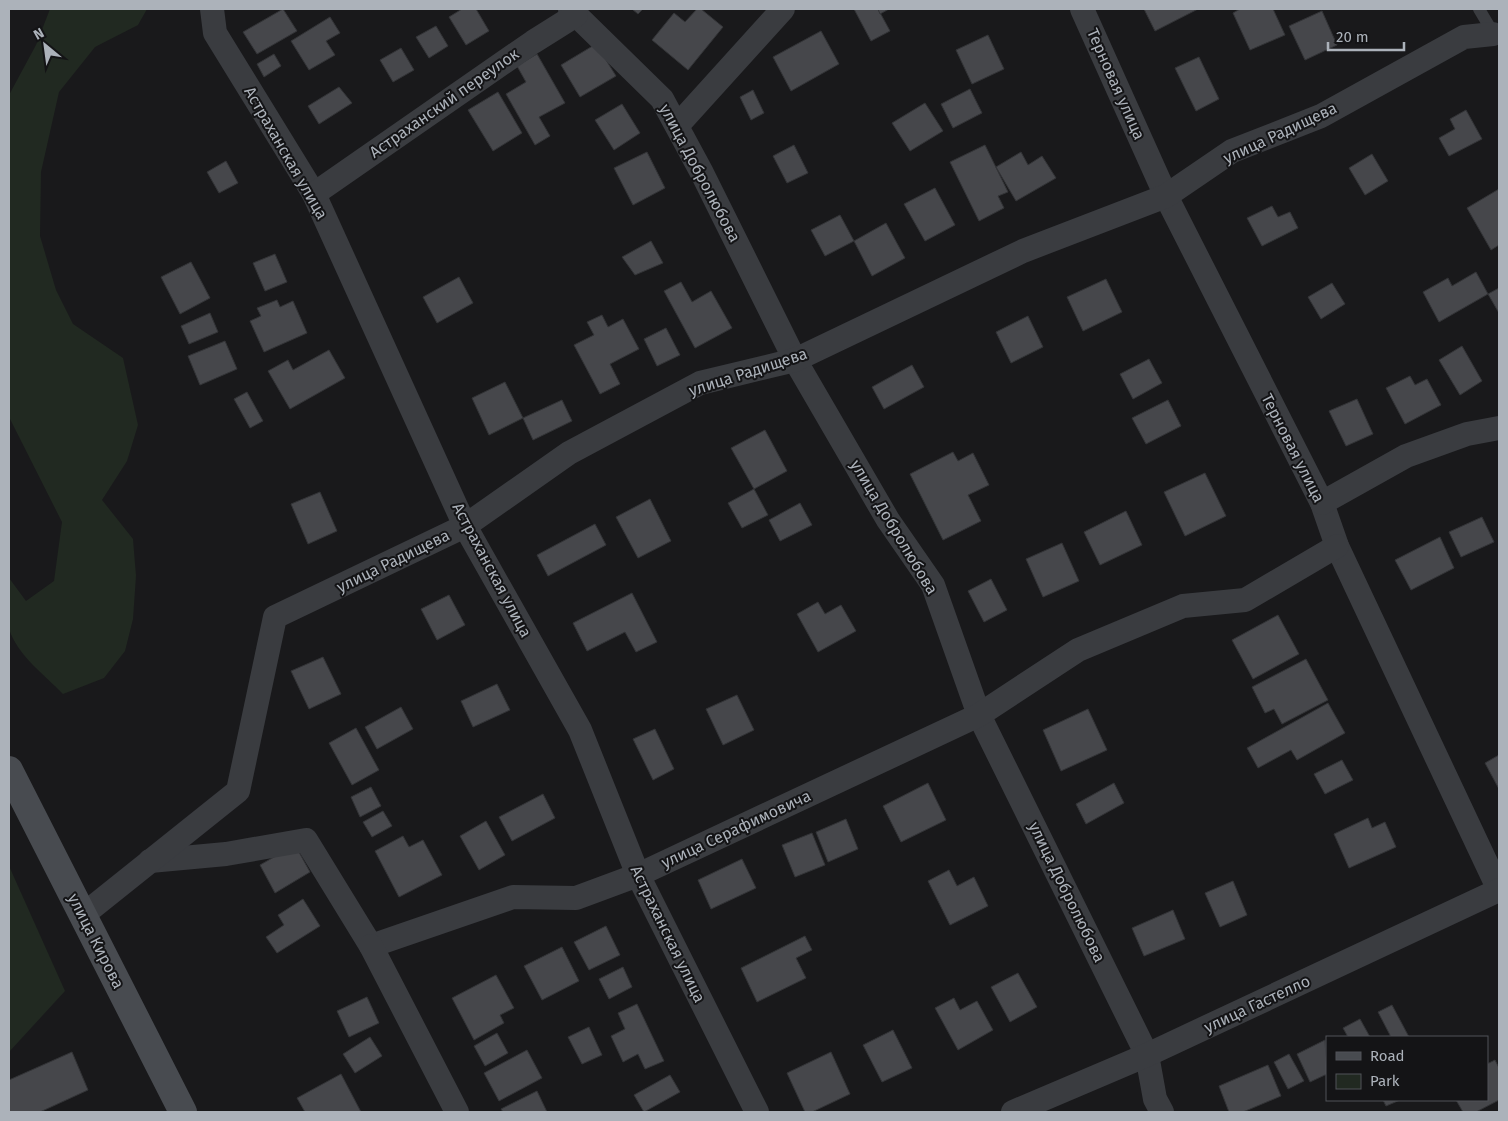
<svg xmlns="http://www.w3.org/2000/svg" width="1508" height="1121" font-family="'Fira Sans',sans-serif">
<rect width="100%" height="100%" fill="#19191b"/>
<!-- green -->
<g fill="#212921">
<path d="M50 9H147L138 25 95 47 59 92 41 172 40 236 56 290 73 324 123 358 138 425 127 461 102 500 133 539 136 576 133 619 125 651 104 678 63 694C44 674 18 656 9 629 5 615 9 593 9 578L26 601 54 581 62 522 9 417V95L36 45Z"/>
<path d="M9 866 65 991 9 1052Z"/>
</g>
<!-- building -->
<g fill="#46474b" stroke="#333437">
<path d="M283 9 297 31 257 54 243 32Z"/>
<path d="M462 9H476L489 31 466 45 449 17Z"/>
<path d="M632 9H643L638 14Z"/>
<path d="M697 9H701L723 27 688 70 652 40 674 13 685 22Z"/>
<path d="M854 9H878L890 31 871 41Z"/>
<path d="M878 9H889L880 14Z"/>
<path d="M1144 9H1198L1155 31Z"/>
<path d="M1240 9H1273L1285 35 1250 50 1233 13Z"/>
<path d="M1322 11 1337 45 1305 60 1289 26Z"/>
<path d="M330 17 340 33 326 41 335 55 309 70 291 41Z"/>
<path d="M436 26 448 46 429 58 416 37Z"/>
<path d="M821 31 839 64 791 91 773 57Z"/>
<path d="M988 35 1004 69 972 84 956 50Z"/>
<path d="M596 44 616 76 580 97 561 65Z"/>
<path d="M401 48 414 70 393 82 380 60Z"/>
<path d="M274 54 281 66 264 77 257 64Z"/>
<path d="M537 54 565 103 539 117 550 136 535 145 506 94 526 82 517 66Z"/>
<path d="M1199 57 1219 99 1196 111 1175 68Z"/>
<path d="M339 87 352 103 319 124 308 106Z"/>
<path d="M970 89 982 113 953 128 941 104Z"/>
<path d="M753 90 764 113 751 120 740 97Z"/>
<path d="M498 92 522 133 493 151 468 110Z"/>
<path d="M925 103 943 131 910 151 892 123Z"/>
<path d="M622 104 640 133 614 150 595 120Z"/>
<path d="M1466 110 1482 139 1449 156 1439 138 1455 129 1450 119Z"/>
<path d="M794 145 808 173 787 183 773 156Z"/>
<path d="M985 145 1008 192 998 196 1004 208 979 221 950 162Z"/>
<path d="M647 152 665 188 633 205 614 168Z"/>
<path d="M1021 152 1028 165 1042 156 1056 178 1016 201 996 167Z"/>
<path d="M1372 154 1388 181 1365 195 1349 168Z"/>
<path d="M226 161 238 183 219 193 207 172Z"/>
<path d="M935 188 955 225 925 241 904 204Z"/>
<path d="M1499 189V245L1491 250 1467 208Z"/>
<path d="M1272 206 1278 217 1290 212 1298 228 1262 246 1247 218Z"/>
<path d="M840 215 854 241 825 256 811 230Z"/>
<path d="M886 223 905 258 872 276 854 241Z"/>
<path d="M651 241 663 263 635 275 622 257Z"/>
<path d="M275 254 287 282 265 291 253 263Z"/>
<path d="M191 262 210 298 180 314 161 277Z"/>
<path d="M1476 272 1488 294 1439 322 1423 292 1448 278 1452 286Z"/>
<path d="M459 277 473 303 437 323 423 297Z"/>
<path d="M1106 279 1122 312 1083 331 1067 297Z"/>
<path d="M681 282 692 302 711 291 732 328 695 348 664 291Z"/>
<path d="M1332 283 1345 304 1321 319 1308 297Z"/>
<path d="M1499 288V313L1488 294Z"/>
<path d="M277 300 280 307 293 301 307 333 264 352 250 321 261 316 257 308Z"/>
<path d="M210 313 218 332 189 344 181 326Z"/>
<path d="M602 315 608 327 623 319 639 349 610 364 620 384 600 394 574 345 594 335 587 322Z"/>
<path d="M1028 316 1043 347 1011 363 996 332Z"/>
<path d="M666 328 680 355 657 366 644 339Z"/>
<path d="M225 341 237 369 200 385 188 356Z"/>
<path d="M1462 346 1482 381 1460 395 1439 360Z"/>
<path d="M329 350 345 378 290 409 268 371 288 360 293 370Z"/>
<path d="M1149 359 1162 383 1133 399 1120 374Z"/>
<path d="M912 365 924 387 884 409 872 387Z"/>
<path d="M1410 376 1415 385 1427 379 1441 405 1405 424 1386 388Z"/>
<path d="M505 382 523 418 489 435 472 398Z"/>
<path d="M247 392 263 421 250 428 234 399Z"/>
<path d="M1357 399 1373 434 1346 446 1329 411Z"/>
<path d="M562 400 572 421 533 440 523 418Z"/>
<path d="M1168 400 1181 426 1146 444 1132 418Z"/>
<path d="M765 430 787 471 754 489 731 448Z"/>
<path d="M953 452 958 461 973 453 989 485 968 495 981 521 943 540 910 474Z"/>
<path d="M1205 473 1226 516 1185 536 1164 492Z"/>
<path d="M754 489 768 515 742 528 728 503Z"/>
<path d="M320 492 337 531 308 544 291 504Z"/>
<path d="M650 499 671 541 638 558 616 517Z"/>
<path d="M800 503 812 525 780 541 769 520Z"/>
<path d="M1126 511 1142 545 1100 565 1084 532Z"/>
<path d="M1482 517 1494 542 1461 557 1449 532Z"/>
<path d="M595 524 606 545 548 576 537 555Z"/>
<path d="M1440 537 1454 568 1411 590 1395 560Z"/>
<path d="M1062 543 1079 581 1043 597 1026 559Z"/>
<path d="M991 579 1007 610 984 622 968 591Z"/>
<path d="M632 593 657 642 636 652 625 632 587 651 573 623Z"/>
<path d="M449 595 465 625 437 640 421 609Z"/>
<path d="M818 602 825 614 841 605 856 631 818 652 797 614Z"/>
<path d="M1278 615 1299 654 1253 679 1232 640Z"/>
<path d="M323 657 341 694 309 709 291 671Z"/>
<path d="M1306 659 1328 700 1282 724 1274 709 1265 713 1252 687Z"/>
<path d="M497 684 510 710 473 727 461 701Z"/>
<path d="M737 695 754 730 723 745 706 709Z"/>
<path d="M1328 703 1345 733 1297 760 1291 750 1258 768 1247 748Z"/>
<path d="M401 707 413 729 377 749 365 727Z"/>
<path d="M1088 709 1107 750 1061 771 1043 730Z"/>
<path d="M356 728 379 770 352 785 329 743Z"/>
<path d="M655 729 674 769 653 780 633 739Z"/>
<path d="M1499 755V789L1485 763Z"/>
<path d="M1342 760 1353 780 1325 794 1314 774Z"/>
<path d="M928 783 946 820 901 842 883 806Z"/>
<path d="M1114 783 1124 803 1086 824 1076 804Z"/>
<path d="M371 787 381 806 360 817 351 797Z"/>
<path d="M543 794 555 818 512 841 499 817Z"/>
<path d="M383 811 392 826 372 837 363 822Z"/>
<path d="M1368 818 1372 828 1385 822 1396 847 1349 868 1334 834Z"/>
<path d="M846 819 858 849 828 862 816 832Z"/>
<path d="M486 821 505 855 479 870 460 836Z"/>
<path d="M812 833 825 865 795 877 782 845Z"/>
<path d="M403 836 409 847 423 840 442 875 399 897 375 851Z"/>
<path d="M295 845 310 872 275 893 260 865Z"/>
<path d="M742 859 756 888 711 909 698 880Z"/>
<path d="M949 870 957 886 974 877 988 906 950 925 928 881Z"/>
<path d="M1233 881 1247 915 1220 927 1205 893Z"/>
<path d="M303 899 320 926 277 953 266 937 284 925 278 915Z"/>
<path d="M1173 910 1185 939 1144 956 1132 928Z"/>
<path d="M606 926 620 955 589 970 574 942Z"/>
<path d="M805 936 812 950 796 958 806 978 757 1002 741 968Z"/>
<path d="M562 947 579 981 542 1000 524 966Z"/>
<path d="M623 967 632 987 609 999 599 979Z"/>
<path d="M1018 973 1037 1007 1010 1022 991 987Z"/>
<path d="M496 975 514 1008 500 1015 504 1023 474 1040 452 998Z"/>
<path d="M367 997 379 1023 349 1037 337 1011Z"/>
<path d="M954 998 960 1010 977 1001 993 1030 958 1050 935 1008Z"/>
<path d="M637 1004 664 1061 645 1069 638 1054 623 1062 611 1036 625 1029 618 1013Z"/>
<path d="M1392 1005 1409 1037H1391L1378 1012Z"/>
<path d="M1360 1019 1370 1037H1348L1343 1028Z"/>
<path d="M589 1027 602 1055 582 1064 568 1037Z"/>
<path d="M893 1030 912 1068 882 1082 863 1045Z"/>
<path d="M497 1033 508 1053 485 1066 474 1046Z"/>
<path d="M370 1037 382 1056 355 1073 343 1054Z"/>
<path d="M1325 1040 1327 1074 1310 1082 1297 1054Z"/>
<path d="M527 1050 542 1078 499 1101 484 1073Z"/>
<path d="M72 1052 88 1090 40 1112H9V1080Z"/>
<path d="M831 1052 850 1094 812 1112H805L787 1073Z"/>
<path d="M1289 1054 1304 1081 1288 1089 1274 1062Z"/>
<path d="M1495 1060 1499 1068V1100L1476 1112H1463L1456 1100H1487V1064Z"/>
<path d="M1268 1065 1281 1096 1243 1112H1229L1219 1086Z"/>
<path d="M341 1074 361 1112H305L297 1098Z"/>
<path d="M670 1075 680 1092 644 1112 634 1095Z"/>
<path d="M537 1091 547 1112H503L501 1109Z"/>
<path d="M1383 1100H1400L1386 1106Z"/>
</g>
<g fill="none" stroke-linecap="round" stroke-linejoin="round">
<!-- lane -->
<path stroke="#3a3c40" stroke-width="12" d="M1479 9 1495 36"/>
<!-- street -->
<g stroke="#3a3c40" stroke-width="24">
<path d="M212 9 215 33 314 194 465 526 580 730 638 875 757 1112"/>
<path d="M570 9 662 99 702 173 795 360 888 520 933 585 979 715 1147 1055 1155 1099 1162 1112"/>
<path d="M1082 9 1166 196 1322 503 1337 546 1499 890"/>
<path d="M677 126 783 9"/>
<path d="M314 194 533 42 576 15"/>
<path d="M1322 503 1406 456 1467 434 1499 428"/>
<path d="M150 861 226 854 306 840 371 946 513 897 576 898 638 875 979 715 1078 650 1183 606 1245 600 1337 546"/>
<path d="M83 915 238 791 275 617 465 526 569 453 700 383 795 360 1023 251 1166 196 1232 151 1321 116 1464 37 1493 34"/>
<path d="M371 946 457 1112"/>
<path d="M1013 1112 1147 1055 1499 890"/>
</g>
<!-- secondary -->
<path stroke="#484b50" stroke-width="28" d="M9 770 183 1112"/>
</g>
<g text-anchor="middle" dominant-baseline="central" stroke-width="4" stroke-linejoin="round" paint-order="stroke">
<!-- street labels -->
<g font-size="16" fill="#acb2ba" stroke="#141416">
<text transform="translate(1116 84) rotate(66)">Терновая улица</text>
<text transform="translate(444 103) rotate(-35)">Астраханский переулок</text>
<text transform="translate(1280 133) rotate(-25)">улица Радищева</text>
<text transform="translate(286 153) rotate(60)">Астраханская улица</text>
<text transform="translate(700 173) rotate(62)">улица Добролюбова</text>
<text transform="translate(748 372) rotate(-18)">улица Радищева</text>
<text transform="translate(1293 448) rotate(63)">Терновая улица</text>
<text transform="translate(894 527) rotate(59)">улица Добролюбова</text>
<text transform="translate(393 561) rotate(-26)">улица Радищева</text>
<text transform="translate(492 570) rotate(62)">Астраханская улица</text>
<text transform="translate(736 829) rotate(-25)">улица Серафимовича</text>
<text transform="translate(1067 892) rotate(64)">улица Добролюбова</text>
<text transform="translate(668 934) rotate(64)">Астраханская улица</text>
<text transform="translate(96 941) rotate(63)">улица Кирова</text>
<text transform="translate(1257 1004) rotate(-25)">улица Гастелло</text>
</g>
</g>
<!-- border -->
<rect width="1508" height="1121" fill="none" stroke="#acb2ba" stroke-width="20"/>
<!-- legend -->
<rect x="1326" y="1036" width="162" height="65" fill="#141416" stroke="#515358"/>
<rect x="1336" y="1052" width="25" height="8" fill="#484b50" stroke="#515358"/>
<text x="1370" y="1061" font-size="15" fill="#acb2ba">Road</text>
<rect x="1336" y="1074" width="25" height="15" fill="#212921" stroke="#515358"/>
<text x="1370" y="1086" font-size="15" fill="#acb2ba">Park</text>
<!-- north arrow -->
<g transform="translate(45 45) rotate(331)" stroke="#141416" stroke-width="4" paint-order="stroke">
<path d="M0-4L9 19L0 12L-9 19Z" fill="#acb2ba"/>
<text y="-8" font-size="14" font-weight="bold" text-anchor="middle" fill="#acb2ba">N</text>
</g>
<!-- scale -->
<path d="M1328 42v8h76v-8" fill="none" stroke="#acb2ba" stroke-width="2.5"/>
<text x="1336" y="42" font-size="15" fill="#acb2ba" stroke="#141416" stroke-width="4" paint-order="stroke">20 m</text>
</svg>
